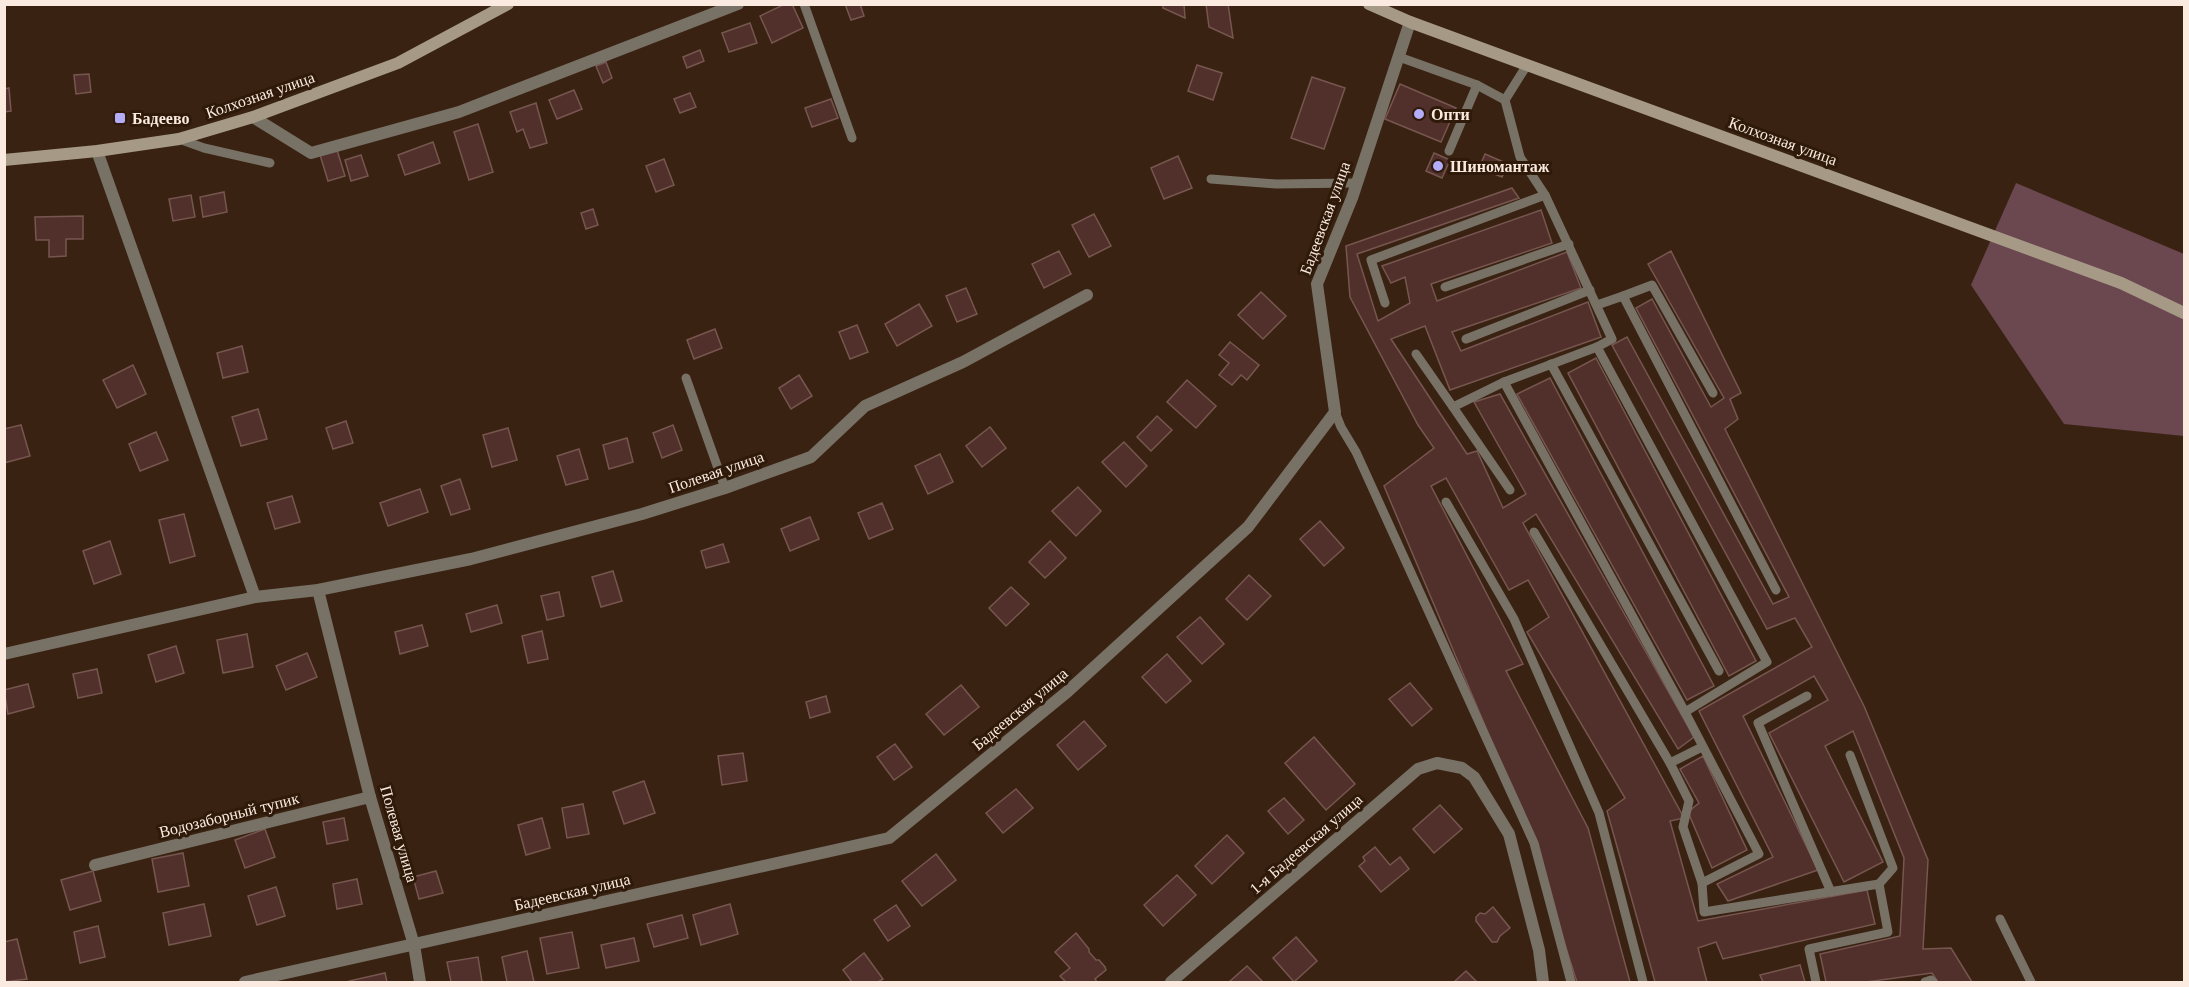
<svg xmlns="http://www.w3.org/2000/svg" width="2189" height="987" font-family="Georgia,serif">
<rect width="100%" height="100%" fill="#392212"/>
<!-- forest -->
<path fill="#6b474f" d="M2016 183 2184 254V436L2064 424 1971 285Z"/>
<!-- building -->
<g fill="#51302b" stroke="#775650" stroke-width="1.5">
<path d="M785 4H792L803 28 772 43 760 16Z"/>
<path d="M845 4H860L864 16 851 20Z"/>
<path d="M1163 4H1184L1185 18 1163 8Z"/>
<path d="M1206 4H1228L1233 38 1209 27Z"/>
<path d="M750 23 757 43 729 52 722 33Z"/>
<path d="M700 50 704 61 687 68 683 57Z"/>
<path d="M606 62 612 78 603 83 596 66Z"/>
<path d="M1197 65 1222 73 1213 100 1188 91Z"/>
<path d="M89 74 91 92 76 94 74 75Z"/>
<path d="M1312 77 1345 88 1324 149 1291 138Z"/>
<path d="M1400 84 1456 108 1441 142 1385 119Z"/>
<path d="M9 88 11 111 4 112V89Z"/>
<path d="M574 90 582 109 557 119 549 100Z"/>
<path d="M690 93 696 107 680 113 674 99Z"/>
<path d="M831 99 838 118 812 127 805 108Z"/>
<path d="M536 103 547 143 530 148 523 129 517 132 510 112Z"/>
<path d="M478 124 493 172 469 180 454 132Z"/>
<path d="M433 142 440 163 405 175 398 155Z"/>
<path d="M337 150 345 176 328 181 320 155Z"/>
<path d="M1434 153 1450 160 1442 178 1426 171Z"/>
<path d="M1485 154 1508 164 1502 177 1479 168Z"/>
<path d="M361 155 368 176 351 181 345 160Z"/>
<path d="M1178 156 1192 188 1164 199 1151 168Z"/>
<path d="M664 159 674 185 656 192 646 166Z"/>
<path d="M1512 188 1519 198 1357 254 1378 321 1410 303 1405 277 1391 283 1382 266 1541 210 1552 243 1431 284 1437 301 1567 252 1581 288 1452 332 1461 351 1588 302 1601 337 1450 390 1425 326 1391 339 1467 454 1477 451 1503 508 1526 494 1474 402 1500 394 1694 737 1678 749 1536 514 1523 523 1684 818 1670 821 1698 921 1867 890 1875 924 1723 959 1716 942 1698 948 1707 982H1655L1607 811 1625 798 1527 632 1549 617 1528 580 1509 590 1446 478 1431 486 1523 664 1506 671 1588 828 1630 982H1577L1523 816 1384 486 1434 448 1418 425 1350 297 1346 246Z"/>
<path d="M224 192 227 212 203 217 200 197Z"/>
<path d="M191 195 195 217 173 221 169 199Z"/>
<path d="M593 209 598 225 586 229 581 213Z"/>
<path d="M1094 214 1111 246 1089 257 1072 225Z"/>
<path d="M83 216V239H66V256L49 257V240H36L35 217Z"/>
<path d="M1059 251 1071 274 1044 288 1032 264Z"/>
<path d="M1671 251 1741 393 1730 399 1738 419 1725 429 1864 706 1928 860 1923 949 1951 948 1972 982H1938L1932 973 1866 982H1826L1820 954 1900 936 1904 858 1853 731 1825 746 1883 862 1844 882 1769 733 1828 700 1814 676 1743 716 1818 870 1728 901 1717 884 1773 857 1699 711 1812 647 1795 618 1767 629 1612 345 1627 337 1773 604 1789 597 1636 308 1652 299 1711 407 1724 398 1648 264Z"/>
<path d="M966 288 977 314 957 322 946 296Z"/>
<path d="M1261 292 1286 316 1263 339 1238 315Z"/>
<path d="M919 304 932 326 897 346 885 324Z"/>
<path d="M857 325 868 352 850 359 839 332Z"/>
<path d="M715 329 722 348 694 359 687 340Z"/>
<path d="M1230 342 1259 365 1247 380 1241 375 1232 385 1219 375 1229 363 1219 355Z"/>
<path d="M242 346 248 372 223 378 217 353Z"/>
<path d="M1596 358 1756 661 1729 676 1568 373Z"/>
<path d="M133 365 146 394 117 408 103 380Z"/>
<path d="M799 375 812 396 791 409 779 388Z"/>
<path d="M1550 378 1714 686 1687 700 1517 394Z"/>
<path d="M1187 380 1216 406 1196 428 1167 402Z"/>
<path d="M258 409 267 439 241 446 232 417Z"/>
<path d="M1157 416 1172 430 1151 451 1137 437Z"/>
<path d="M346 421 353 443 333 449 326 428Z"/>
<path d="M21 425 30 456 4 463V429Z"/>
<path d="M673 425 682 450 662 458 653 433Z"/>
<path d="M990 427 1006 448 982 467 966 446Z"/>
<path d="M508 428 517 460 492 467 483 435Z"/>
<path d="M156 432 168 460 140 471 129 444Z"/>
<path d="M627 438 633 462 609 469 603 445Z"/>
<path d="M1124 442 1147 466 1126 487 1102 462Z"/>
<path d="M579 449 588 479 566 485 557 456Z"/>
<path d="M940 454 953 482 928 494 915 466Z"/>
<path d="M460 479 470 509 451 515 441 486Z"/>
<path d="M1078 487 1101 511 1076 536 1052 511Z"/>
<path d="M420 489 428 512 388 526 380 503Z"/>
<path d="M292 496 300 522 275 529 267 503Z"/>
<path d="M882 503 893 529 869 539 858 513Z"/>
<path d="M184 514 195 556 170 563 159 520Z"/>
<path d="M810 517 819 539 790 551 781 529Z"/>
<path d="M1320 521 1344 548 1324 566 1300 539Z"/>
<path d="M110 541 121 574 94 584 83 551Z"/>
<path d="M1050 541 1066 558 1045 578 1029 562Z"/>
<path d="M723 544 729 562 706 568 701 551Z"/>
<path d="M613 571 622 601 601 607 592 577Z"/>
<path d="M1249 575 1271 596 1247 620 1226 599Z"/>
<path d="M1011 587 1029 604 1006 626 989 608Z"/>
<path d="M559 592 564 616 547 620 541 596Z"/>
<path d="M497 605 502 623 471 632 466 614Z"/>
<path d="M1200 617 1224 644 1202 664 1177 637Z"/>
<path d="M422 625 428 646 400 654 395 632Z"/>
<path d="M542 631 548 659 528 663 522 636Z"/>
<path d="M247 634 253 667 223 673 217 640Z"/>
<path d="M176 646 184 673 156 682 148 655Z"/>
<path d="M307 653 317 677 286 690 276 666Z"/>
<path d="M1167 654 1191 681 1166 703 1142 677Z"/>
<path d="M97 669 102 693 78 698 73 674Z"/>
<path d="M1410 683 1432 709 1412 726 1389 699Z"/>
<path d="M28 684 34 707 8 714 4 690Z"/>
<path d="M961 685 979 707 944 735 926 714Z"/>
<path d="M826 696 830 712 810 718 806 702Z"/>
<path d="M1084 721 1106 746 1078 770 1057 745Z"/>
<path d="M1314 737 1355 784 1326 810 1285 763Z"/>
<path d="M895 744 912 767 894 780 877 757Z"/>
<path d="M743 753 747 781 722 785 718 756Z"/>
<path d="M1703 756 1747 850 1712 868 1688 812 1699 803 1680 769Z"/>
<path d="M644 781 655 813 624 824 613 792Z"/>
<path d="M1016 789 1033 808 1003 833 986 813Z"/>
<path d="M1284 798 1304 820 1288 834 1268 811Z"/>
<path d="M583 804 589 834 567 838 562 808Z"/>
<path d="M1440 805 1462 829 1434 853 1413 829Z"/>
<path d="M344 818 348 840 327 844 323 822Z"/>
<path d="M542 818 550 848 526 855 518 825Z"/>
<path d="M265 829 275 857 245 868 235 840Z"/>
<path d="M1227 835 1244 853 1212 884 1195 866Z"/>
<path d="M1375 847 1390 865 1400 857 1409 869 1381 892 1359 866 1365 861 1363 857Z"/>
<path d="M183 853 189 886 158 892 152 859Z"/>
<path d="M936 854 956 880 922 906 902 881Z"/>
<path d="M93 871 101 901 70 910 61 880Z"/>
<path d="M436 871 443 893 419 899 413 877Z"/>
<path d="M1177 875 1196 895 1163 926 1144 905Z"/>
<path d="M357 879 362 904 337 909 333 884Z"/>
<path d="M276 887 285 916 257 925 248 896Z"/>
<path d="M204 904 211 936 169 945 163 913Z"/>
<path d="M730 904 738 934 701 945 693 915Z"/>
<path d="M896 905 910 926 888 941 874 920Z"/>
<path d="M1493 907 1510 928 1500 936 1497 942H1492L1476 921V917L1480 913 1485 914Z"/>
<path d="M682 915 688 938 654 947 647 924Z"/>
<path d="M98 926 105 957 80 963 74 932Z"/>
<path d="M572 932 579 968 547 974 540 938Z"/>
<path d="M1076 933 1089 949V952L1096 960H1099L1105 967 1106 970 1095 979 1097 982H1066L1060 976 1070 968 1055 952Z"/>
<path d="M1296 937 1317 961 1294 982 1273 958Z"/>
<path d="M634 938 639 961 606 968 601 945Z"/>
<path d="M17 939 27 979 4 982V942Z"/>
<path d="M527 951 534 982H507L502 957Z"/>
<path d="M864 953 883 979 878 982H852L843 970Z"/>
<path d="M478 957 482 982H451L447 962Z"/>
<path d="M1800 965 1805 982H1763L1760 975Z"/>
<path d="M1247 966 1263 982H1229Z"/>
<path d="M1466 971 1477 982H1454Z"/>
<path d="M385 973 387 982H349V981Z"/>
</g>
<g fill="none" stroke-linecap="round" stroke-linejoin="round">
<!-- lane -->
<g stroke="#787165" stroke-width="9">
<path d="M804 4 852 138"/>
<path d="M1399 57 1477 85 1505 100"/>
<path d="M1527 65 1505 100 1520 157 1545 195 1612 339 1597 347 1767 662 1685 712 1759 854 1702 883 1704 912 1879 884 1888 932 1809 949 1816 982"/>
<path d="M179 139 204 148 270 163"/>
<path d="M1449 151 1477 85"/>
<path d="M1211 179 1276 184 1355 183"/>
<path d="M1445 287 1569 244"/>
<path d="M1623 296 1652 285 1713 393"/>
<path d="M1385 303 1371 260 1545 195"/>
<path d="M1597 305 1623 296 1776 590"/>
<path d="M1466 339 1590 290"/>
<path d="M1597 347 1504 382 1685 712"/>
<path d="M1416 354 1453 407 1504 382"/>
<path d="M1551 364 1719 671"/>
<path d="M686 378 725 488"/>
<path d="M1453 407 1510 490"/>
<path d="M1335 412 1341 427 1356 452 1534 843 1571 982"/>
<path d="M1446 502 1514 619 1599 813 1643 982"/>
<path d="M1534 532 1670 763"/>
<path d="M1807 696 1758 723 1831 892"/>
<path d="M1850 755 1893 868 1879 884"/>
<path d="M1702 883 1683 827 1689 801 1670 763 1702 747"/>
<path d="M2000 919 2031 982"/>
<path d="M1925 982 1931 980 1933 982"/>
</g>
<!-- street -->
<g stroke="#787165" stroke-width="12">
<path d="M253 117 311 153 459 112 738 4"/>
<path d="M97 151 255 597"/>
<path d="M318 590 370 797 414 945 420 982"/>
<path d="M4 654 255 597 318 590 471 559 642 514 725 488 811 457 865 406 963 362 1087 295"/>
<path d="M95 865 370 797"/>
<path d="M245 982 889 838 1067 692 1248 527 1335 412 1317 284 1352 198 1410 22"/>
<path d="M1171 982 1418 769 1437 763 1462 768 1474 777 1509 834 1539 950 1543 982"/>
</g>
<!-- secondary -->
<g stroke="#a69a87" stroke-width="12">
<path d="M1369 4 1410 22 2121 283 2184 313"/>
<path d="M4 160 97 151 179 139 253 117 398 63 508 4"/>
</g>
</g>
<!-- markers -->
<g fill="#b3acf9" stroke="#2f1908" stroke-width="2">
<circle cx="1419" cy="114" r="6"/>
<rect x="114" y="112" width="12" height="12" rx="3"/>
<circle cx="1438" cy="166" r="6"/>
</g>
<g text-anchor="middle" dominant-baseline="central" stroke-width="6" stroke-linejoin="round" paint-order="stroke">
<!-- street labels -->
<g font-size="16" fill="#faeae0" stroke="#2f1908">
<text transform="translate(260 95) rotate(-19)">Колхозная улица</text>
<text transform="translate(1783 141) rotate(20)">Колхозная улица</text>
<text transform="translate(1325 218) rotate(-70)">Бадеевская улица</text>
<text transform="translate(716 472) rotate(-19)">Полевая улица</text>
<text transform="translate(1020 709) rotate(-40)">Бадеевская улица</text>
<text transform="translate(229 815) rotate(-14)">Водозаборный тупик</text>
<text transform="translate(399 834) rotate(74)">Полевая улица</text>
<text transform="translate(1306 844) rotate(-41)">1-я Бадеевская улица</text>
<text transform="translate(572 892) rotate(-13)">Бадеевская улица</text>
</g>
<!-- poi labels -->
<g font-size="16" font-weight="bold" fill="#faeae0" stroke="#2f1908" text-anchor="start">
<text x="1431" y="114">Опти</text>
<text x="132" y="118">Бадеево</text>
<text x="1450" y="166">Шиномантаж</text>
</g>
</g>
<!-- border -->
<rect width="2189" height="987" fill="none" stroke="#faeae0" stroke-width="12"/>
</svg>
